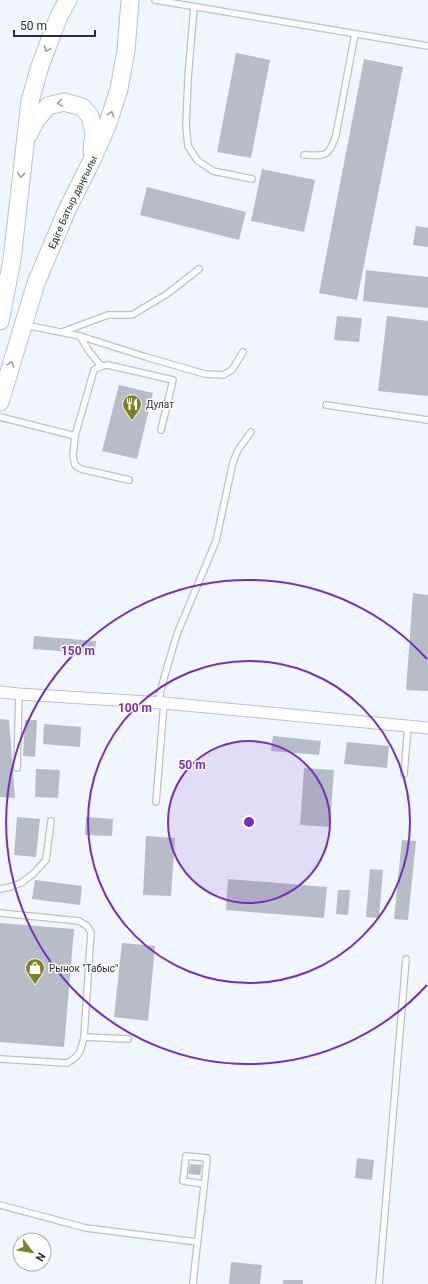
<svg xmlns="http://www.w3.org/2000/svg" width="428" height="1284" font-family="Roboto,sans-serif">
<rect width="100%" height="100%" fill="#eff6fe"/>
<!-- building -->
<g fill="#b6bdc7">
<path d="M236 53 270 60 251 158 217 152Z"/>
<path d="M364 59 403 67 357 300 319 293Z"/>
<path d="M262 169 315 180 304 232 251 221Z"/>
<path d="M147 187 246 212 239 240 140 215Z"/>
<path d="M416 226 428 228V247L413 245Z"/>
<path d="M366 270 428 277V308L363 301Z"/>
<path d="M337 316 362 318 359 342 334 340Z"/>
<path d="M387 316 428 321V396L378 391Z"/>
<path d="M119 385 153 393 137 459 102 451Z"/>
<path d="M413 593 428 595V691L406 690Z"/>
<path d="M34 636 96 641 95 654 33 649Z"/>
<path d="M0 719 9 720 15 798 0 797Z"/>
<path d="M25 720H37L35 757 23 756Z"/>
<path d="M44 724 81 727 80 747 43 744Z"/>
<path d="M273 736 321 741 319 755 271 751Z"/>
<path d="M347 742 389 746 387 768 344 764Z"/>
<path d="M304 768 334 770 330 827 300 825Z"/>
<path d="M36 769 60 770 58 798 35 797Z"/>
<path d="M17 817 40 819 36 857 14 855Z"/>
<path d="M86 817 113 819 112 836 85 835Z"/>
<path d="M146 836 175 838 171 896 143 895Z"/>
<path d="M402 840 416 841 408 920 394 919Z"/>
<path d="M370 869 383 870 379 918 366 917Z"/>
<path d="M228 879 327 887 324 918 226 910Z"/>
<path d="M35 880 82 886 80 905 32 899Z"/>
<path d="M338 890H350L348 915 336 914Z"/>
<path d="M0 923 74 929 64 1047 0 1042Z"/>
<path d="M122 943 155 946 148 1021 114 1017Z"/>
<path d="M357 1158 374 1160 372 1180 355 1178Z"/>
<path d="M190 1164 202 1165 200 1175 188 1174Z"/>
<path d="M231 1262 262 1265 260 1284H229Z"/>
<rect x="283" y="1280" width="20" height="4"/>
</g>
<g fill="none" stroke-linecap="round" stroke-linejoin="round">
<defs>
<g id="service">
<path d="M155 0 428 46"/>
<path d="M194 7 188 78 186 126 188 146 197 160 213 171 252 179"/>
<path d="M304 155C326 156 329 157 336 135L355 34"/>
<path d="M25 325 80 336 146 357 205 374 223 375 232 370 243 352"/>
<path d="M62 332 108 315H132L167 294 199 269"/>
<path d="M80 336 89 351 101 366"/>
<path d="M326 405 428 420"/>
<path d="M0 417 75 436"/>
<path d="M129 480 81 469 75 465 73 456 75 436 94 370 101 366 108 365 173 380 161 430"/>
<path d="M158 703 164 678 177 634 216 541 233 462 238 450 251 432"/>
<path d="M17 768 19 694"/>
<path d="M404 774 408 726"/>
<path d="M156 802 164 703"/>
<path d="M0 889 10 887 21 883 33 874 46 860 51 821"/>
<path d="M0 913 79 921 87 926 91 932 84 1037C81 1051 80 1056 67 1063L0 1059"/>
<path d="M84 1037 128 1039"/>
<path d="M0 1205 86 1228 197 1242"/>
<path d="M193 1284C197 1242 203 1200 207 1158L186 1156 183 1181 204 1184"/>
<path d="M379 1284 406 959"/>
</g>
<path id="minor" d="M0 692 19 694 164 703 428 728"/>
<g id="primary">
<path d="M29 134 36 120 48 106 64 102 82 107 90 116 94 133 92 151"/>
<path d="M0 321 12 260 30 101 40 66 59 16 68 0"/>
<path id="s1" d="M0 402 36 283 67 210 91 162 107 126 119 89 126 51 130 0"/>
</g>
</defs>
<!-- service casing -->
<use href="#service" stroke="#bac1cb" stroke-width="8"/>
<!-- minor casing -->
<use href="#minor" stroke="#bac1cb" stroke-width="13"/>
<!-- primary casing -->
<use href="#primary" stroke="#bac1cb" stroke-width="19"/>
<!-- service -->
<use href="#service" stroke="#fff" stroke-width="5.5"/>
<!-- minor -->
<use href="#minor" stroke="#fff" stroke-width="11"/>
<!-- primary -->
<use href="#primary" stroke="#fff" stroke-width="17"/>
</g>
<!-- one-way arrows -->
<defs><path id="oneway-chevron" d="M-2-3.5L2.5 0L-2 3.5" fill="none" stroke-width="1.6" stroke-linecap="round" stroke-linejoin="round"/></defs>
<g stroke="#9fa0a2">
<use href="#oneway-chevron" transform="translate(47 49) rotate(111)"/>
<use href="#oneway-chevron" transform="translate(60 103) rotate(171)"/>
<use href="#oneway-chevron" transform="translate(111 114) rotate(-72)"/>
<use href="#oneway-chevron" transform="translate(21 175) rotate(96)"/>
<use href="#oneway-chevron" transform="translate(11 364) rotate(-73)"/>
</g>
<!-- distance rings -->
<circle cx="249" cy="822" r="81" fill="#7b2cbf" fill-opacity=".12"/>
<g fill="none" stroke="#7b2cbf" stroke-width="2">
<circle cx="249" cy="822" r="81"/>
<circle cx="249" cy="822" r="161"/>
<path d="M427 985A242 242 0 1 1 427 659"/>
</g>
<!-- icons -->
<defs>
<symbol id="restaurant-pin" viewBox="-11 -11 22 30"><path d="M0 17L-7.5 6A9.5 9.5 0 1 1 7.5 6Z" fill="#818029" stroke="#fff"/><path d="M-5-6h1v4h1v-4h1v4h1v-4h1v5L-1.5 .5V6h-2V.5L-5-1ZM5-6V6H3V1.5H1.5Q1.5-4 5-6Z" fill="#fff"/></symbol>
<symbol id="shop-pin" viewBox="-11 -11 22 30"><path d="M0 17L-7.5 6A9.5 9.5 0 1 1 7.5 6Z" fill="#818029" stroke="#fff"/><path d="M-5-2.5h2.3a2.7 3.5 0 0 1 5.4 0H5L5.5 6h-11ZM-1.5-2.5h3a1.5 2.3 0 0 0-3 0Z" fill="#fff"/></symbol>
</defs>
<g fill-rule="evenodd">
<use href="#restaurant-pin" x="121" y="393" width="22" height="30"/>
<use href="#shop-pin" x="24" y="957" width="22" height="30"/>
</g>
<g text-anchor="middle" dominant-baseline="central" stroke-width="3" stroke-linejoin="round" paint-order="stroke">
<!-- street labels -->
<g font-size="10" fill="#2a2d31" stroke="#fff">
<text stroke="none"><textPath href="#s1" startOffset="213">Едіге Батыр даңғылы</textPath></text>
</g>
<!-- poi labels -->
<g font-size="10" fill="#2a2d31" stroke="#fff" text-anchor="start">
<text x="146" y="404">Дулат</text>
<text x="49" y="968">Рынок "Табыс"</text>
</g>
</g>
<circle cx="249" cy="822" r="6" fill="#7b2cbf" stroke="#fff" stroke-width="2"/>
<g font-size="12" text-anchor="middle" font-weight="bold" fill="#7b2cbf" stroke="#fff" stroke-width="3" stroke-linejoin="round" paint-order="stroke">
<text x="78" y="655">150 m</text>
<text x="135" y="712">100 m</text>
<text x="192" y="769">50 m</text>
</g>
<!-- north arrow -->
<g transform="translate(32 1252) rotate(121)"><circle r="19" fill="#ffffff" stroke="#aaabad"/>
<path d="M0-3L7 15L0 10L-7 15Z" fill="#818029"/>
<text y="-6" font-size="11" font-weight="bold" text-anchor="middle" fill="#2a2d31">N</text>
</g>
<!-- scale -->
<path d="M14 30v6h81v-6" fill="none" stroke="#2a2d31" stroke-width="2"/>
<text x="20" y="30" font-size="12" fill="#2a2d31" stroke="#ffffff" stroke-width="3" paint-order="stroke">50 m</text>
</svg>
